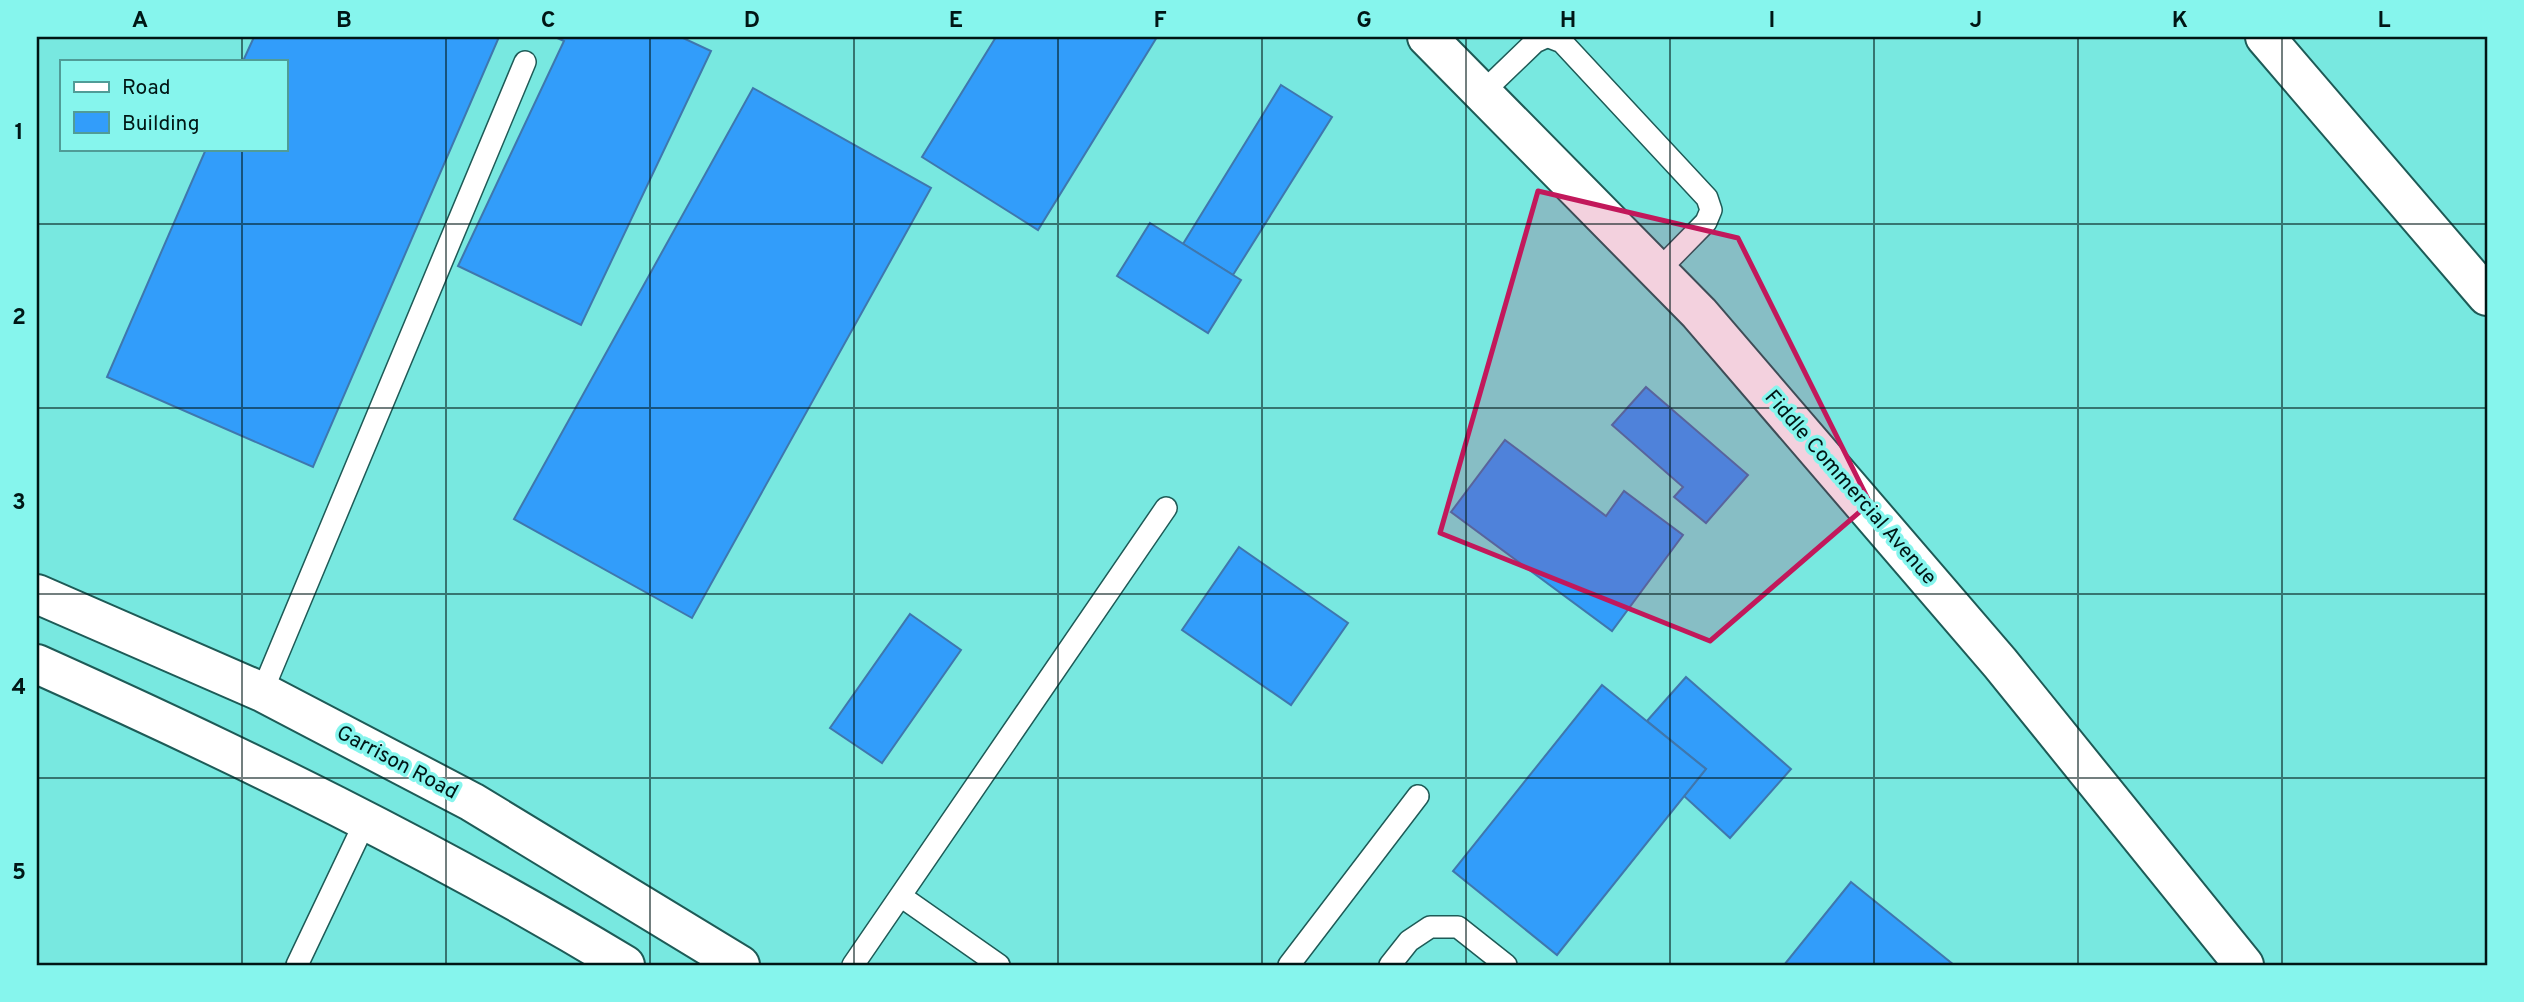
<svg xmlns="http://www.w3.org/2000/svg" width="2524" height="1002" font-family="Overpass,sans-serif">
<rect width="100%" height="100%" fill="#78e8e0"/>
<!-- building -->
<g fill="#329dfa" stroke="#3f77ad" stroke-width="2">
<path d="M254 37H499L313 467 107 377 206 149H285V61H243Z"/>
<path d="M555 37H681L711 51 581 325 458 266 564 41Z"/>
<path d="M996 37H1157L1038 230 922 157Z"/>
<path d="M1281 85 1332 117 1233 275 1183 244Z"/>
<path d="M753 88 931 188 692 618 514 519Z"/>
<path d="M1150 223 1241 280 1208 333 1117 276Z"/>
<path d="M1646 387 1748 475 1706 523 1674 497 1683 487 1612 425Z"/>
<path d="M1505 440 1606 516 1624 491 1683 535 1612 631 1451 512Z"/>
<path d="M1239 547 1348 623 1291 705 1182 630Z"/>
<path d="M910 614 961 650 882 763 830 728Z"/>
<path d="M1686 677 1791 769 1730 838 1684 796 1706 769 1647 721Z"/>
<path d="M1602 685 1706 769 1557 955 1453 871Z"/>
<path d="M1851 882 1954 965H1784Z"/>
</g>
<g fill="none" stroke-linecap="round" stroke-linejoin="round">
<defs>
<g id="service">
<path d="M1549 37 1562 42 1707 198 1711 210 1706 222 1658 271"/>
<path d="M1482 93 1535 42 1546 37"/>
<path d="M262 692 525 62"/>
<path d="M902 897 999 965"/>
<path d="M297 965 366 820"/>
<path d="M853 965 1166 508"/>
<path d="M1289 965 1418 796"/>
<path d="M1390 965 1409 941 1430 927H1458L1506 965"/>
</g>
<g id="minor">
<path d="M1427 37 1699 313 2000 663 2244 965"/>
<path d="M2265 37 2487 296"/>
</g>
<g id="primary">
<path d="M37 594 262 692 472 802 740 965"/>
<path d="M37 664C238 754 436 851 625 965"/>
</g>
</defs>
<!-- service casing -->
<use href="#service" stroke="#1e5b57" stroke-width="24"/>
<!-- minor casing -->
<use href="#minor" stroke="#1e5b57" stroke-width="42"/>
<!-- primary casing -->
<use href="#primary" stroke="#1e5b57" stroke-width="42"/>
<!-- service -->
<use href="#service" stroke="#fff" stroke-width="21"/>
<!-- minor -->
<use href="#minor" stroke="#fff" stroke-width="38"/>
<!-- primary -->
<use href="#primary" stroke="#fff" stroke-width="38"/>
</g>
<!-- marked area -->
<path fill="#c2185b" fill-opacity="0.2" stroke="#c2185b" stroke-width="5" stroke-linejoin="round" d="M1538 191 1738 238 1870 503 1710 641 1440 533Z"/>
<!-- grid -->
<path fill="none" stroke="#001615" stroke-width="2" stroke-opacity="0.55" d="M242 37V61M446 37V965M650 37V965M854 37V965M1058 37V965M1262 37V965M1466 37V965M1670 37V965M1874 37V965M2078 37V965M2282 37V965M242 149V965M37 224H2487M37 408H2487M37 594H2487M37 778H2487"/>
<g text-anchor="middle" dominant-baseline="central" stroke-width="7" stroke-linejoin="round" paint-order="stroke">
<!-- street labels -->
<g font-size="21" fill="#001615" stroke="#86f5ed">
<text transform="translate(1850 488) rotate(49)">Fiddle Commercial Avenue</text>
<text transform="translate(397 763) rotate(28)">Garrison Road</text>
</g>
</g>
<!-- border -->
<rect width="2524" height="1002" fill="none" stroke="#86f5ed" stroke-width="77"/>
<!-- legend -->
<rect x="60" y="60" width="228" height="91" fill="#86f5ed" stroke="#509c97" stroke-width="2"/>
<rect x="74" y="82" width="35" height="10" fill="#ffffff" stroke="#509c97" stroke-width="2"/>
<text x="122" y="94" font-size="21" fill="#001615">Road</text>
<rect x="74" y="112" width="35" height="21" fill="#329dfa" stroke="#509c97" stroke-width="2"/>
<text x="122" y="130" font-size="21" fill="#001615">Building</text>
<rect x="38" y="38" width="2448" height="926" fill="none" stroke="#001615" stroke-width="2.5"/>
<g font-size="23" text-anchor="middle" font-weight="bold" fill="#001615">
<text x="140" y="27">A</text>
<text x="344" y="27">B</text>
<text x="548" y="27">C</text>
<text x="752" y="27">D</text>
<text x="956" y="27">E</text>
<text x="1160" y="27">F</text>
<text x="1364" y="27">G</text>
<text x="1568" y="27">H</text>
<text x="1772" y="27">I</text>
<text x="1976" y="27">J</text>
<text x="2180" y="27">K</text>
<text x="2384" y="27">L</text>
<text x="19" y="139">1</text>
<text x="19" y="324">2</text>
<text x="19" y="509">3</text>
<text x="19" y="694">4</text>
<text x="19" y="879">5</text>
</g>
</svg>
